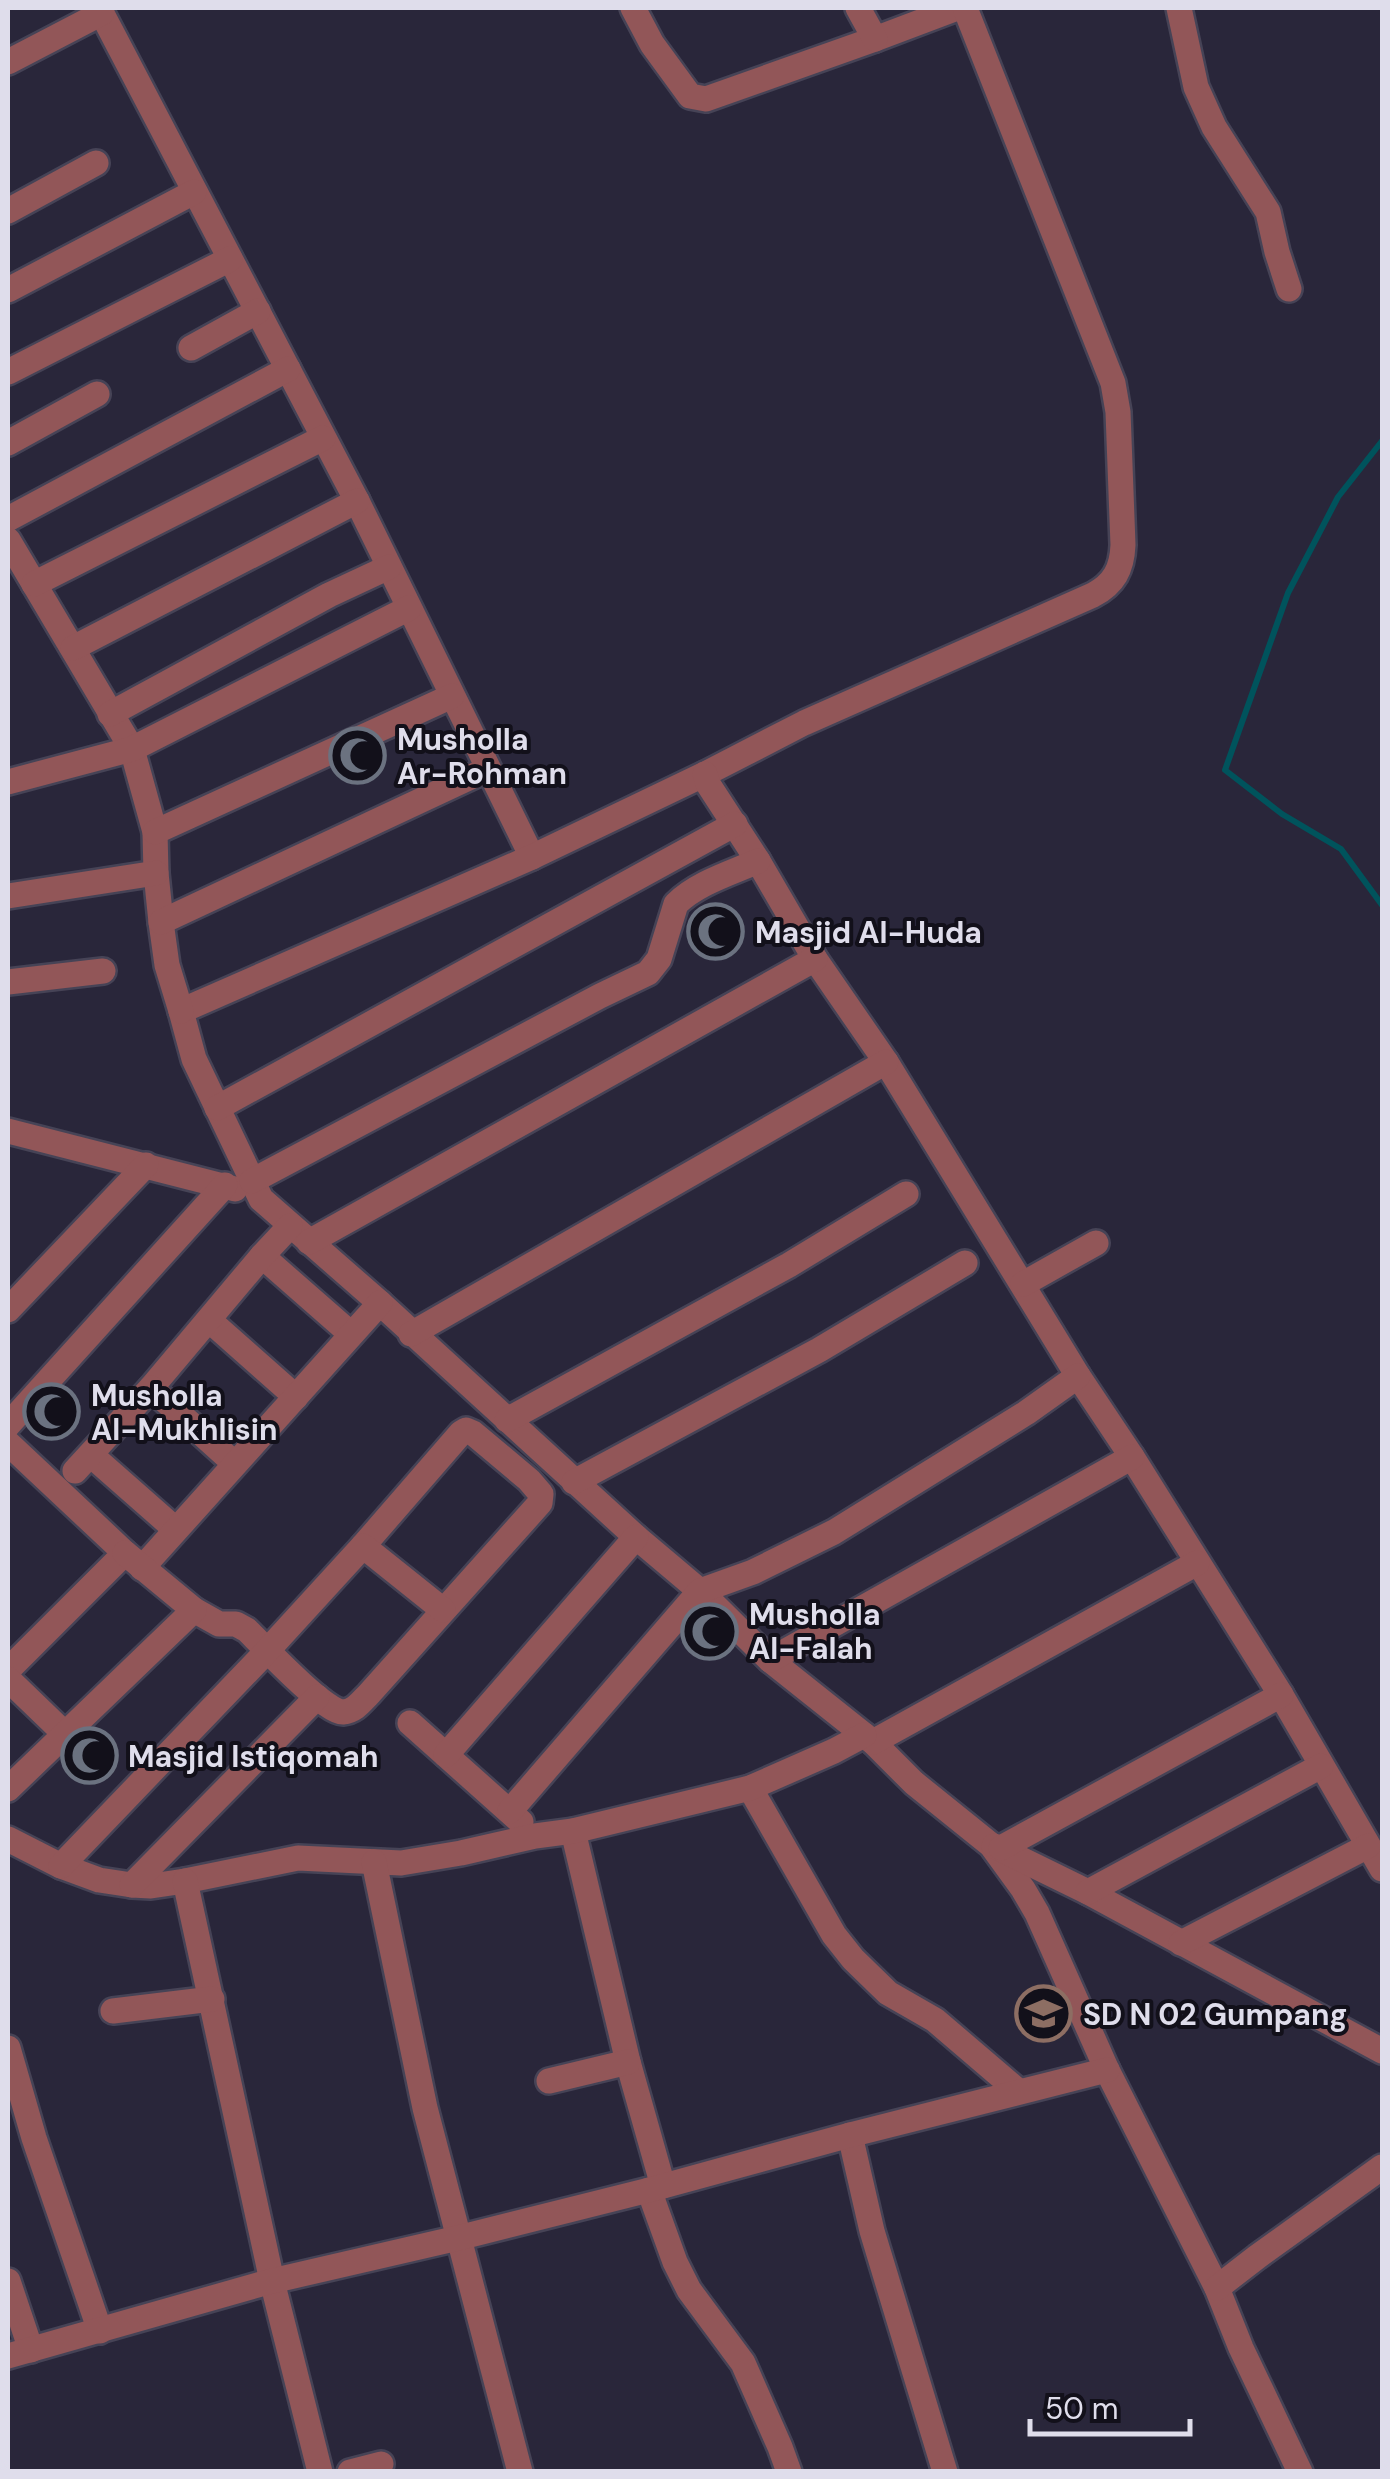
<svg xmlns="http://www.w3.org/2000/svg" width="1390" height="2479" font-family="'DM Sans',sans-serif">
<rect width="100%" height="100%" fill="#29263a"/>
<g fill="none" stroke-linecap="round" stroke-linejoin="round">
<!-- stream -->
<path stroke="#00535c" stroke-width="6" d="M1382 441 1338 497 1288 593 1225 770 1282 814 1341 849 1382 905"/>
<defs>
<g id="minor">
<path d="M99 8 357 501 532 857"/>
<path d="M633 8 652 44 690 96 706 99 875 39 957 8"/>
<path d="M858 8 875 39"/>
<path d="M965 8 1113 383 1118 412 1123 545C1122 569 1114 584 1093 595L804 723 705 774 532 857 181 1011 194 1059 261 1199 380 1303 636 1537 700 1591 770 1660 873 1742 914 1783 991 1845 1023 1889 1037 1913 1107 2070 1217 2288 1241 2348 1300 2472"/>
<path d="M1179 8 1196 87 1214 127 1268 212 1277 252 1289 289"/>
<path d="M8 62 102 13"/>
<path d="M8 211 96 163"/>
<path d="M8 290 194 192"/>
<path d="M191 348 258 311"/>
<path d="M8 372 230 259"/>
<path d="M8 443 97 394"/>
<path d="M8 519 288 369"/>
<path d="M8 540 132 749 155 832 156 873 161 922 167 965 181 1011"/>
<path d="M34 584 323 438"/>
<path d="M73 648 357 501"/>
<path d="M110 714 329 595 389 567"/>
<path d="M705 774 708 784 758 861 815 959 886 1062 1078 1376 1132 1457 1281 1695 1382 1869"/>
<path d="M8 782 132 749 409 608"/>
<path d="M155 832 452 696"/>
<path d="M8 896 156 873"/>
<path d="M161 922 488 769"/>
<path d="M8 982 103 971"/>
<path d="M217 1108 735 824"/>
<path d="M8 1131 235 1189"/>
<path d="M252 1181 600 996 648 973 659 959 676 904C697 883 731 873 758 861"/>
<path d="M309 1242 815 959"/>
<path d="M262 1256 351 1334"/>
<path d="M1023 1284 1096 1243"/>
<path d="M8 1310 146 1165"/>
<path d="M209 1320 296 1397"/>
<path d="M411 1334 886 1062"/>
<path d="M151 1388 262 1256 290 1226"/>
<path d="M507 1420 789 1265 906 1194"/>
<path d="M8 1425 225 1185"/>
<path d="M8 1443 125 1553 8 1670"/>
<path d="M91 1455 175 1529"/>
<path d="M75 1471 151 1388 234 1463"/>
<path d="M574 1482 819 1350 965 1263"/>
<path d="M142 1568 380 1303"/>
<path d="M194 1610 219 1624H236L247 1630C262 1645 326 1713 343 1712 355 1711 361 1702 369 1694L540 1503 541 1494 529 1480 473 1433 466 1430 461 1433 363 1546"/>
<path d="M770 1660 1132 1457"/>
<path d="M8 1679 65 1734"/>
<path d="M410 1723 521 1822"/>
<path d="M873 1742 1197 1563"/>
<path d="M446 1755 636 1537"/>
<path d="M750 1788 834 1935 853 1959 888 1993 935 2020 1018 2091"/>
<path d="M8 1789 194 1610 125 1553"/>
<path d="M510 1811 700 1591 753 1572 834 1532 1026 1413 1078 1376"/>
<path d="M573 1831 628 2062 663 2186"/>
<path d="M8 1839 61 1866 99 1880 132 1885 151 1886 185 1881 298 1858 401 1863 461 1853 535 1836 573 1831 750 1788 834 1751 864 1735"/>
<path d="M994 1846 1088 1892 1382 2051"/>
<path d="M1001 1848 1281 1695"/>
<path d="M374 1862 425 2108 520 2472"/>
<path d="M61 1866 267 1651 363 1546 443 1610"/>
<path d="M185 1881 272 2281 320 2472"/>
<path d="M132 1885 317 1697"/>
<path d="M1088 1892 1321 1766"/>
<path d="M1181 1943 1368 1846"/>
<path d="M113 2011 212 1999"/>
<path d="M8 2048 34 2138 100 2331"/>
<path d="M549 2081 628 2062"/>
<path d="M850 2135 872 2231 945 2472"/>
<path d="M649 2190 675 2262 689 2290 743 2363 780 2447 789 2472"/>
<path d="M8 2281 31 2350"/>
<path d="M1217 2288 1257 2257 1382 2167"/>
<path d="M8 2356 272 2281 458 2238 649 2190 850 2135 1107 2070"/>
<path d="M350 2472 381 2464"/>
</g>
</defs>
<!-- minor casing -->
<use href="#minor" stroke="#464356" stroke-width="30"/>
<!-- minor -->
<use href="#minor" stroke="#925658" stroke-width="25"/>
</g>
<!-- icons -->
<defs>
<symbol id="mosque-ring" viewBox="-11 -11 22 22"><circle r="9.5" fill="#12101a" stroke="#6b7280" stroke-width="1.5"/><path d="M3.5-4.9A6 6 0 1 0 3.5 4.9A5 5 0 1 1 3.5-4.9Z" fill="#6b7280"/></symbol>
<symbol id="school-ring" viewBox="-11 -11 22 22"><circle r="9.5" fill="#12101a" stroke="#8d6e63" stroke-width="1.5"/><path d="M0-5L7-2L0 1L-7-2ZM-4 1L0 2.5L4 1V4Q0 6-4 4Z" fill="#8d6e63"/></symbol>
</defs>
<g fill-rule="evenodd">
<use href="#mosque-ring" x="326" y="724" width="63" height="63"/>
<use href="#mosque-ring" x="684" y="900" width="63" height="63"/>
<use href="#mosque-ring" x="20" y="1380" width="63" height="63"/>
<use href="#mosque-ring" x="678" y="1600" width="63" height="63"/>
<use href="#mosque-ring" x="58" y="1724" width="63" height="63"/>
<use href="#school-ring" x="1012" y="1982" width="63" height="63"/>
</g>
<g text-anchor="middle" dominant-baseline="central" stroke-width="8" stroke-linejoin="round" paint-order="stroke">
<!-- poi labels -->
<g font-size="30" font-weight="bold" fill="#dfddeb" stroke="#12101a" text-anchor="start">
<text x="397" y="739">Musholla<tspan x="397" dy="34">Ar-Rohman</tspan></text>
<text x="755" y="932">Masjid Al-Huda</text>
<text x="91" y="1395">Musholla<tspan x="91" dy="34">Al-Mukhlisin</tspan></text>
<text x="749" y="1614">Musholla<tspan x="749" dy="34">Al-Falah</tspan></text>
<text x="128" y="1756">Masjid Istiqomah</text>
<text x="1083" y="2014">SD N 02 Gumpang</text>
</g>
</g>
<!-- border -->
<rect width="1390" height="2479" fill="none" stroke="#dfddeb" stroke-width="20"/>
<!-- scale -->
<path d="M1030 2419v15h160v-15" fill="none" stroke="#dfddeb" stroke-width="5"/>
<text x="1045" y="2419" font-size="30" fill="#dfddeb" stroke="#12101a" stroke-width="8" paint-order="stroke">50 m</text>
</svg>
